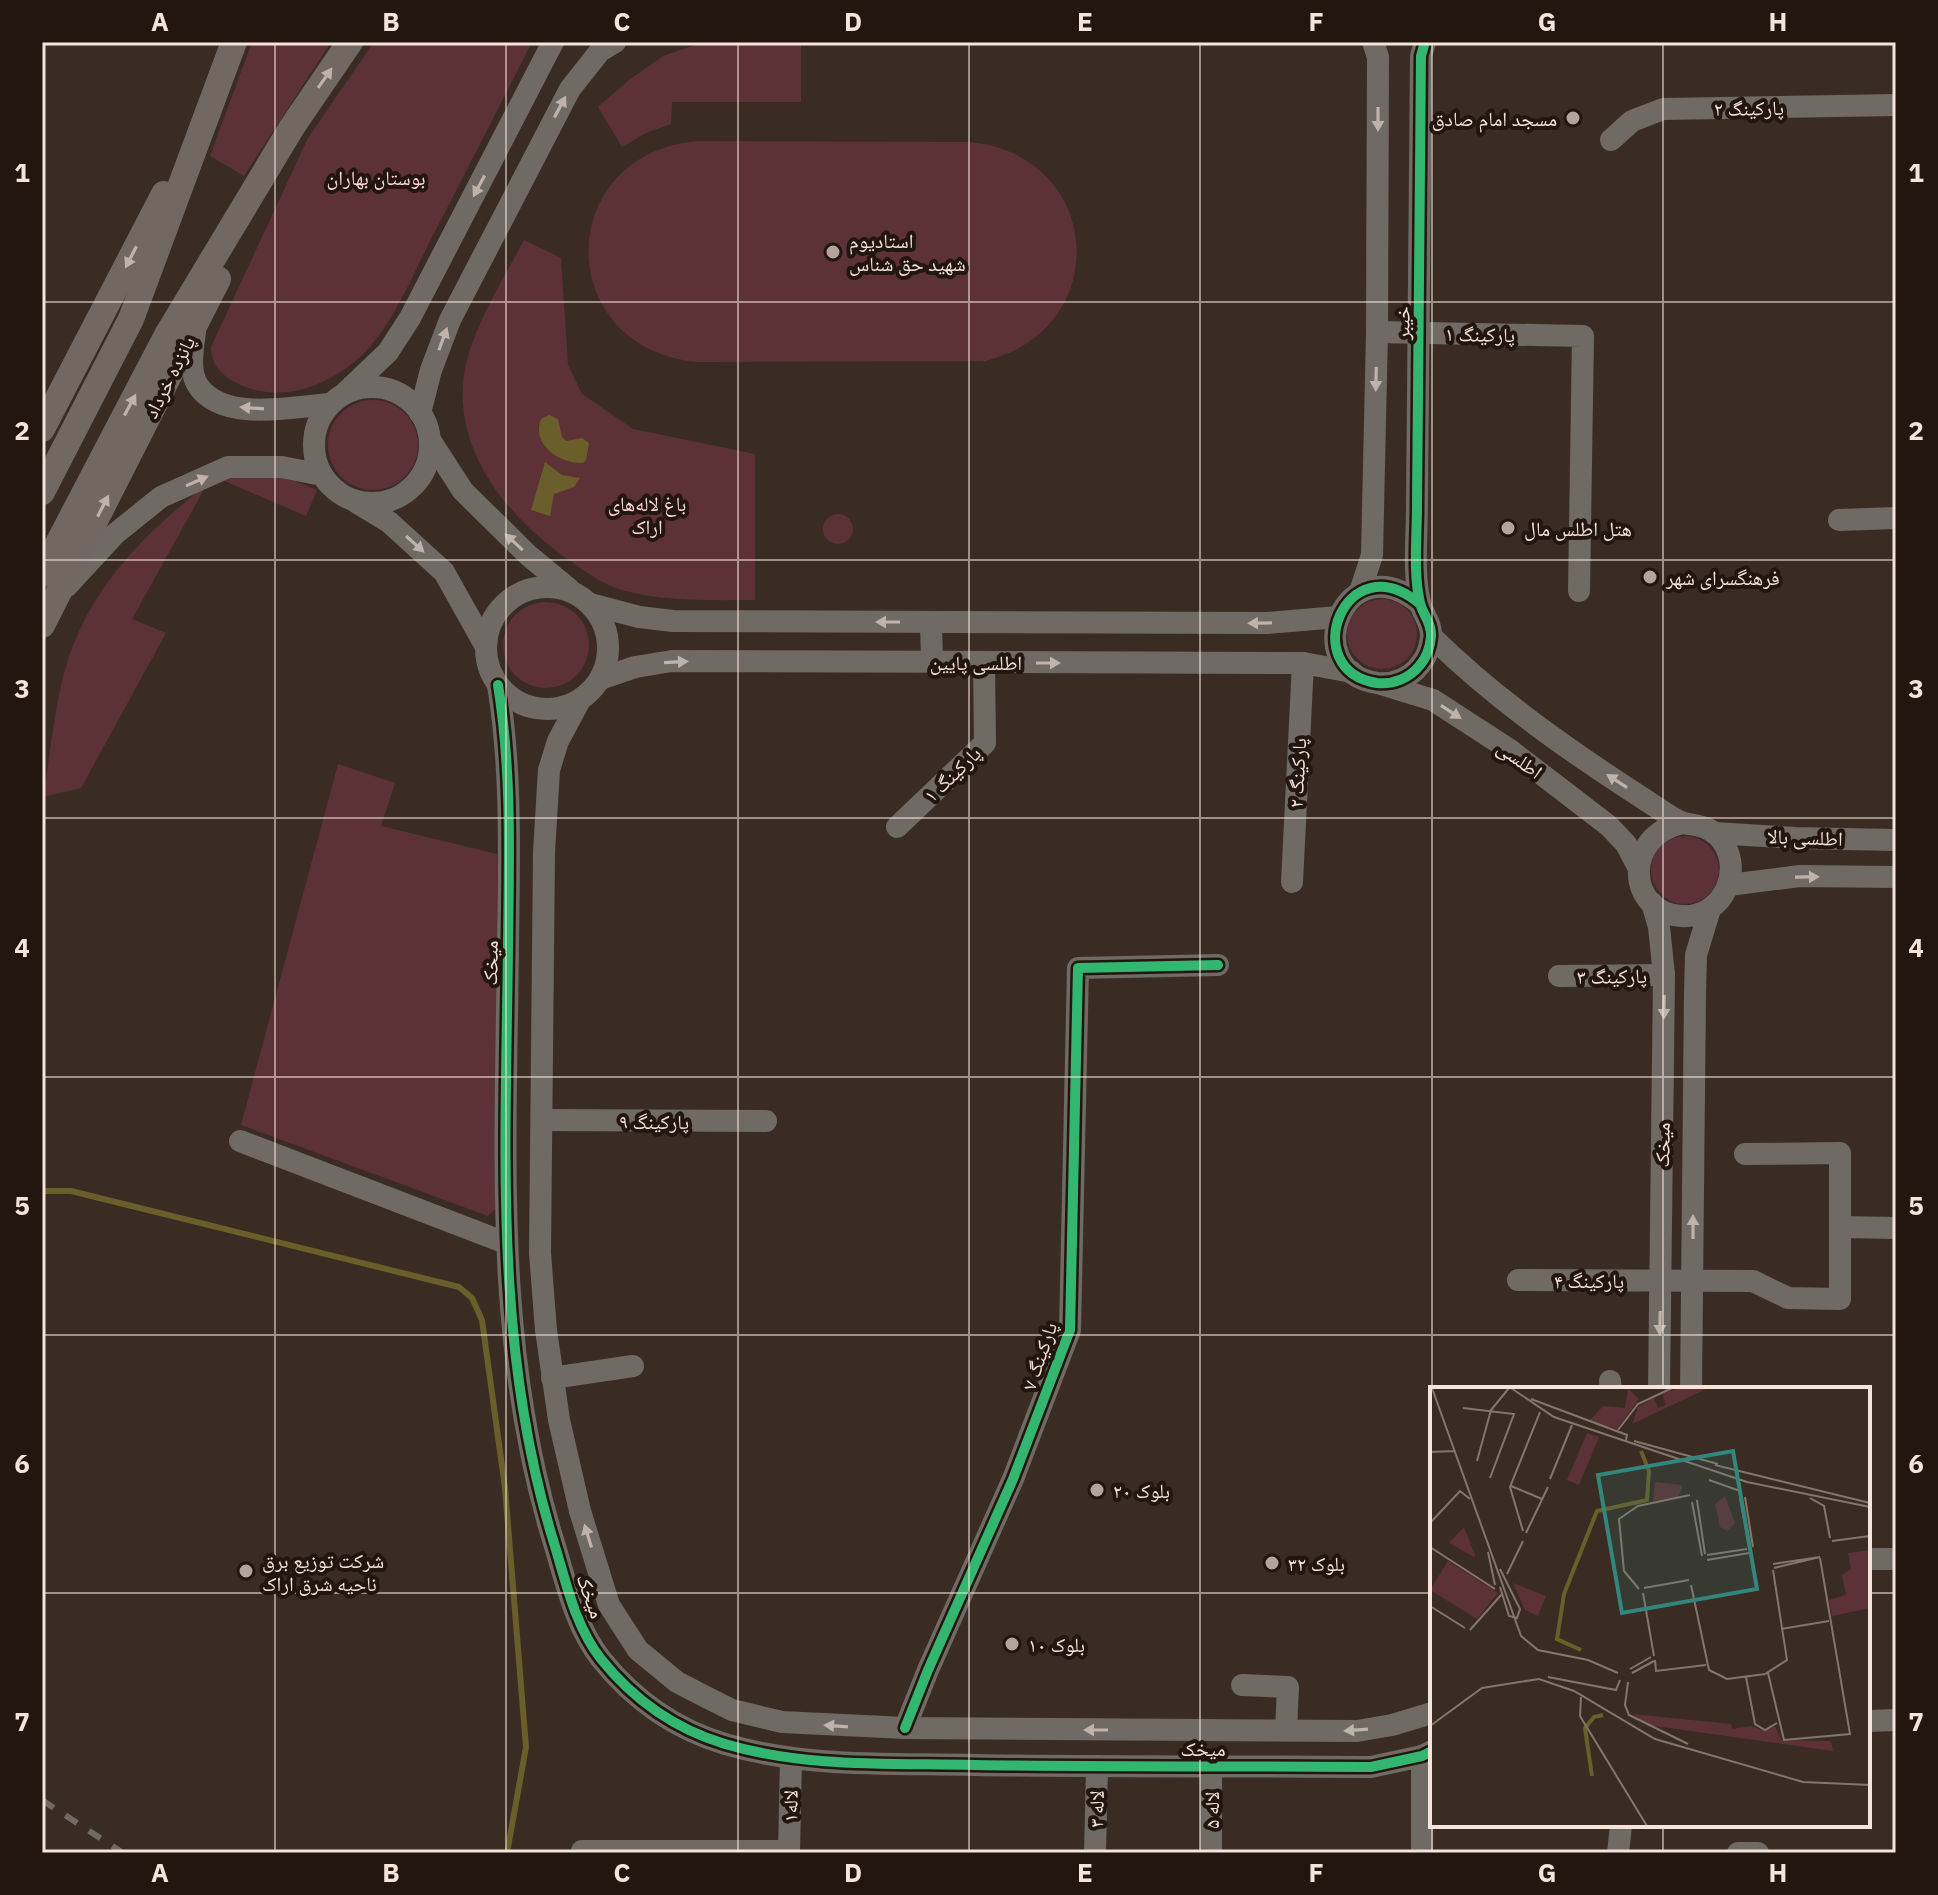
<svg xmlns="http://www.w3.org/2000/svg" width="1938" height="1895" font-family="'IBM Plex Sans','Noto Naskh Arabic',sans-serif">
<rect width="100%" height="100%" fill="#3a2c23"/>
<!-- green -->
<g fill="#5d3237">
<path d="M252 42H331L244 176 210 156Z"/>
<path d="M374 42H532C498 109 464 176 429 243 411 279 391 328 360 357 331 383 288 402 249 388 228 381 211 369 211 347L308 138Z"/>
<path d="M704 42H801V102H672L671 124 646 133 622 147 598 107 629 80 663 56Z"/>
<path d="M699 141 968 142C1103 153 1116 329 985 361L697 362C551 348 553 152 699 141Z"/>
<path d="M524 240 561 258 568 365 582 394 633 429 755 454V600C710 600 666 602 622 590 603 585 585 571 569 560 513 521 458 459 463 385 466 337 502 282 524 240Z"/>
<circle cx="373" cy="445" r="45"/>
<path d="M260 467 317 490 306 516 220 479Z"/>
<path d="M207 484 132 619 166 633 81 788 43 797C50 757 54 709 65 670 88 589 143 535 207 484Z"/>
<circle cx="838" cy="529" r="15"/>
<circle cx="1382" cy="634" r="35"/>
<circle cx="546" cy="645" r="43"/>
<path d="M338 764 395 783 381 826 497 854V1207L488 1216 241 1125Z"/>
<circle cx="1685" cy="870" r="34"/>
</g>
<!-- water -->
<g fill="#6a5e2a">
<path d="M549 415 558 419 562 437 566 441 582 438 589 443 586 460 583 463C559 464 531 444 541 419Z"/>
<path d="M545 462 562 475 580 478 574 487 554 494 550 516 531 510Z"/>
</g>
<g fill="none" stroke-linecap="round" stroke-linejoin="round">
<!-- stream -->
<path stroke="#6a5e2a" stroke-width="6" d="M42 1191H71L459 1287 472 1298 482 1320 505 1488 526 1747 507 1853"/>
<!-- minor -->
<g stroke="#6f6a64" stroke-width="22">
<path d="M1611 140 1632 121 1663 109 1896 105"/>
<path d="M195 332C193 348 188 373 199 387 224 422 293 407 330 404"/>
<path d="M1377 332 1583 336 1579 591"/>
<circle cx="372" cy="445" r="58"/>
<path d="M345 393 388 352 410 318 553 42"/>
<path d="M420 413 431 370 450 320 570 89 600 51 615 42"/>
<path d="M430 440 463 491 528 555 569 589"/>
<path d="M356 502 389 522 444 572 486 647"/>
<path d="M1839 520 1896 518"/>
<path d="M67 586 115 534 161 497 228 467H282L322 475"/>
<circle cx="547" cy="648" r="61"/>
<path d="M1360 592 1372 555 1377 332 1378 57 1373 42"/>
<path d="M590 604 639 617 673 621 1267 623 1338 617"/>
<path d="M1420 604C1345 541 1296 671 1377 683 1393 685 1410 678 1420 665 1426 658 1430 647 1431 637 1432 623 1423 615 1420 603 1413 573 1417 537 1417 506 1419 356 1421 206 1421 56L1425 42"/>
<path d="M931 622 932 662"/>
<path d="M1431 636C1496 700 1571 752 1647 801 1658 808 1672 819 1684 823 1696 826 1706 825 1717 835 1747 865 1725 919 1681 916 1626 912 1623 835 1683 823"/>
<path d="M600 679 635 667 672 661 1303 663 1352 672"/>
<path d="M1381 684 1433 700 1510 750 1609 826 1626 844 1638 867"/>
<path d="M498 685C512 771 509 858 508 945 506 1147 493 1347 554 1543 566 1582 575 1626 601 1659 633 1699 675 1729 725 1744 806 1768 891 1763 975 1765 1107 1767 1239 1766 1371 1767L1422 1756 1432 1751"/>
<path d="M580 700 558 741 549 770 544 852 540 1253 546 1330 559 1420 580 1511 609 1605 638 1650 677 1682 706 1697 732 1710 782 1722 905 1728 1357 1731 1392 1725 1432 1713"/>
<path d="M897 827 985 743 984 663"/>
<path d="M1714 833 1795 838 1896 840"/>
<path d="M1292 882 1303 663"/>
<path d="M1729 885 1800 876 1896 877"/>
<path d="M1652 903 1659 927 1664 975 1659 1389"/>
<path d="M1559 976 1664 975"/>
<path d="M542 1120 766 1121"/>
<path d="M240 1141 506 1243"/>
<path d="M1840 1227 1896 1228"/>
<path d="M1518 1280 1753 1281 1788 1298 1840 1299V1153L1745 1154"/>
<path d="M552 1378 633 1366"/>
<path d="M1610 1381 1611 1389"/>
<path d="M1691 1389 1695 993 1696 955 1710 909"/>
<path d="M1868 1559H1896"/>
<path d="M1242 1685 1288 1687 1286 1730"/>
<path d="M1868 1721 1896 1720"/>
<path d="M905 1728 928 1670 1013 1479 1070 1330 1078 968 1218 965"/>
<path d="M1211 1766V1853"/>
<path d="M582 1851H789"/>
<path d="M789 1853 791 1759"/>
<path d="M1095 1853 1097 1766"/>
<path d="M1422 1853V1756"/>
<path d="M1618 1853 1621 1825"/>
<path d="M1738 1853H1758"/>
</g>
<!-- major -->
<g stroke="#716862" stroke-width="26">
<path d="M42 429 164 194"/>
<path d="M42 492 131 319 234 42"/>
<path d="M42 574 167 335 292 127 350 42"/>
<path d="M42 625 218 279"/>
</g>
<!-- rail -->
<path stroke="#716963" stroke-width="6" stroke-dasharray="14 14" stroke-linecap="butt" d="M42 1800 123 1853"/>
<defs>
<g id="cycleway">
<path d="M1420 604C1345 541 1296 671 1377 683 1393 685 1410 678 1420 665 1426 658 1430 647 1431 637 1432 623 1423 615 1420 603 1413 573 1417 537 1417 506 1419 356 1421 206 1421 56L1425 42"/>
<path d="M498 685C512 771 509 858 508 945 506 1147 493 1347 554 1543 566 1582 575 1626 601 1659 633 1699 675 1729 725 1744 806 1768 891 1763 975 1765 1107 1767 1239 1766 1371 1767L1422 1756 1432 1751"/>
<path d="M905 1728 928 1670 1013 1479 1070 1330 1078 968 1218 965"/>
</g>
</defs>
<!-- cycleway casing -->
<use href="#cycleway" stroke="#22160f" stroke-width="15"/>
<!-- cycleway -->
<use href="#cycleway" stroke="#33b770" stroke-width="10"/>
</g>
<!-- one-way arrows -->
<defs><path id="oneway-solid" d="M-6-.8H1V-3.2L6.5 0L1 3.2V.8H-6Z" transform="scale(2)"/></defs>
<g fill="#c0b2a9">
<use href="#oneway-solid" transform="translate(325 78) rotate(-55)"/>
<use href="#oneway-solid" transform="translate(131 257) rotate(117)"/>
<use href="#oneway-solid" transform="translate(130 405) rotate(-62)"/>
<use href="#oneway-solid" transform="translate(103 506) rotate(-63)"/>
</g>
<g fill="#bfb3aa">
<use href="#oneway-solid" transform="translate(560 107) rotate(-62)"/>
<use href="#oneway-solid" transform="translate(1378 119) rotate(90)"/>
<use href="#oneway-solid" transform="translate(479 186) rotate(118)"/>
<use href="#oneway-solid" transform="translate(443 339) rotate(-70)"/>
<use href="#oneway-solid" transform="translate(1376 379) rotate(91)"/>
<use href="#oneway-solid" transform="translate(252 408) rotate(-176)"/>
<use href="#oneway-solid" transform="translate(197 481) rotate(-24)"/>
<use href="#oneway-solid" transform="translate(514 542) rotate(-137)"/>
<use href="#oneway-solid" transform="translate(415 544) rotate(42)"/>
<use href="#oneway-solid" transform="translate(888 622) rotate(-180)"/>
<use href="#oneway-solid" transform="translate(1260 623) rotate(179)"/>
<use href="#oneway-solid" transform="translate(676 662) rotate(-3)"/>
<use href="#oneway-solid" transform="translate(1048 663)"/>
<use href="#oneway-solid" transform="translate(1451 712) rotate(33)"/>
<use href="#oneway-solid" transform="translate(1617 781) rotate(-147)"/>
<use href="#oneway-solid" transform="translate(1807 877) rotate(-1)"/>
<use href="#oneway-solid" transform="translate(1664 1007) rotate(91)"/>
<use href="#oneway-solid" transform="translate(1693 1227) rotate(-90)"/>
<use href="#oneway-solid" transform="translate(1660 1323) rotate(91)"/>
<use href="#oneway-solid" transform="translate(588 1536) rotate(-107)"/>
<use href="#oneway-solid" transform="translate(836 1726) rotate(-176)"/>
<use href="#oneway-solid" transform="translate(1096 1730) rotate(-180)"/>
<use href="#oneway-solid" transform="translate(1356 1730) rotate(176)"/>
</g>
<!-- grid -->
<path fill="none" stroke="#f5e4d9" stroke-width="2" stroke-opacity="0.55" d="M275 42V1853M506 42V1853M738 42V1853M969 42V1853M1200 42V1853M1432 42V1853M1663 42V1389M42 302H1896M42 560H1896M42 818H1896M42 1077H1896M42 1335H1896M42 1593H1432M1868 1593H1896M1663 1825V1853"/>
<!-- markers -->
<g fill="#b4a499" stroke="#22160f" stroke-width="3">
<circle cx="1573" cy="118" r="8"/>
<circle cx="833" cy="252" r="8"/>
<circle cx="1508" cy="528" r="8"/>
<circle cx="1650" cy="577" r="8"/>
<circle cx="1097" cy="1490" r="8"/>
<circle cx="1272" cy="1563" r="8"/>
<circle cx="246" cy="1571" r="8"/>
<circle cx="1012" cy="1644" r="8"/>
</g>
<g text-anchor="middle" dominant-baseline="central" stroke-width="8" stroke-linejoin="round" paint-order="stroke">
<!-- street labels -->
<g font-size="20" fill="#f5e4d9" stroke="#22160f">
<text transform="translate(1749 108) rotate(-1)">پارکینگ ۲</text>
<text transform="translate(1402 323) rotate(-89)">خیبر</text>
<text transform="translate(1480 334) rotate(1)">پارکینگ ۱</text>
<text transform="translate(169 377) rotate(-63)">پانزده خرداد</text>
<text x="976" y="662">اطلسی پایین</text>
<text transform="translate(1520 759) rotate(36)">اطلسی</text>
<text transform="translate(1297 773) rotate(-87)">پارکینگ ۲</text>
<text transform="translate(952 774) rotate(-44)">پارکینگ ۱</text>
<text transform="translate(1805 837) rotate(2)">اطلسی بالا</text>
<text transform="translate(490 963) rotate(-89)">میخک</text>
<text transform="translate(1612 976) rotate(-1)">پارکینگ ۳</text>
<text x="654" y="1121">پارکینگ ۹</text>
<text transform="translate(1662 1145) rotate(-89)">میخک</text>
<text x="1589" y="1280">پارکینگ ۴</text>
<text transform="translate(1039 1356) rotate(-71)">پارکینگ ۷</text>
<text transform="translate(591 1596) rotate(70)">میخک</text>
<text x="1203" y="1748">میخک</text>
<text transform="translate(790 1806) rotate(-89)">لاله۱</text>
<text transform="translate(1096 1809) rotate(-89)">لاله ۳</text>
<text transform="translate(1211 1810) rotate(-90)">لاله ۵</text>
</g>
<!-- poi labels -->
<g font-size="20" fill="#f5e4d9" stroke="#22160f" text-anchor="start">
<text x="1557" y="118" text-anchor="end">مسجد امام صادق</text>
<text x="849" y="240">استادیوم<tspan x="849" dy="23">شهید حق شناس</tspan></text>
<text x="1524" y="528">هتل اطلس مال</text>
<text x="1666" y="577">فرهنگسرای شهر</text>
<text x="1113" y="1490">بلوک ۲۰</text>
<text x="262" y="1560">شرکت توزیع برق<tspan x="262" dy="23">ناحیه شرق اراک</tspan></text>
<text x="1288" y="1563">بلوک ۳۲</text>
<text x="1028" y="1644">بلوک ۱۰</text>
</g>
<!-- park labels -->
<g font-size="20" fill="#ffd8dc" stroke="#22160f">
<text x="376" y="177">بوستان بهاران</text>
<text x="647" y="503">باغ لاله‌های<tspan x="647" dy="23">اراک</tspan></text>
</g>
</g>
<!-- overview -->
<g transform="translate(1430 1387)">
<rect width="440" height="440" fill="#3a2c23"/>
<path d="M198 1 209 12 187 42 159 34 173 19 195 21ZM248 1H278L202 37 208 20 224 11 228 21 236 18 232 7ZM157 46 169 50 149 98 137 93ZM225 95 252 98V102L248 110 223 114ZM295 109 305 136 297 144 290 140 285 117ZM34 140 45 168 44 170 19 156ZM440 163V221L402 229 399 213 416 208 412 188 421 182 418 166ZM18 174 68 206 47 232 0 203ZM83 196 116 209 108 229 95 223ZM203 327 301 337 302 342 322 339 334 344 345 339 351 353 401 354 403 364 218 338Z" fill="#5d3237"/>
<path fill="none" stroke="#6a5e2a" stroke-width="4" d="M151 263 127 252 134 207 167 124 217 113 219 84 211 64M162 389 155 341 164 330 173 328"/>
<path fill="none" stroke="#85766c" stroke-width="2" d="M2 1 91 249 108 263 158 273 188 286M81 1 124 30 317 95 440 120M101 12 197 48 196 53M33 21 84 27 60 91M188 43 208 17 242 1M204 54 288 77M0 65 25 64M47 74 61 23 79 1M285 78 440 116M120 92 142 38M279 93 310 104 307 91M81 99 112 112M315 110 323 160M310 111 319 160M380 111 394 119 400 151M267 113 275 167M262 115 272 169M0 136 30 104 40 112M93 144 80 100 110 25M96 146 118 100M402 154 440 149M0 160 65 202M58 165 65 198M277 168 317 162M277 173 319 166M343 177 390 170 344 181M70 182 90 222 87 231 79 229 70 200M77 187 93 154M261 198 279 283 297 292 335 287 357 273 343 183M214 201 259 193M209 202 194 184 189 132 208 119 260 108M213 206 224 269M0 219 35 241M351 242 399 234M40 243 72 207M225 273 226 284 276 278M200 282 221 270M202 286 224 274M338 286 354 353 420 347 390 171M118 290 186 303 190 293M316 290 325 337 335 343 347 336M198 295 195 318 199 328 258 357M151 310 150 329 217 439M0 339 52 301 109 292 144 304 225 352 373 395 440 398"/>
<path fill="#32867e" fill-opacity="0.15" stroke="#32867e" stroke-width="4" d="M303 64 327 202 192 226 168 88Z"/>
<rect width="440" height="440" fill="none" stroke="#f5e4d9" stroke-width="4"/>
</g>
<!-- border -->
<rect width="1938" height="1895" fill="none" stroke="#22160f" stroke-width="88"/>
<rect x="44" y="44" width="1850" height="1807" fill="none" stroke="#f5e4d9" stroke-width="3"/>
<g font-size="26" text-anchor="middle" font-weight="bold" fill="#f5e4d9">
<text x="160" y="31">A</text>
<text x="391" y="31">B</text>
<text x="622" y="31">C</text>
<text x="853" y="31">D</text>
<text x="1085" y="31">E</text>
<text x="1316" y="31">F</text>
<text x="1547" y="31">G</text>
<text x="1778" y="31">H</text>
<text x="22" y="182">1</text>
<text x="1916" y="182">1</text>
<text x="22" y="440">2</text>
<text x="1916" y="440">2</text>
<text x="22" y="698">3</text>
<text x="1916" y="698">3</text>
<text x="22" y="957">4</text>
<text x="1916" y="957">4</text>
<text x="22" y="1215">5</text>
<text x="1916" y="1215">5</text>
<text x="22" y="1473">6</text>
<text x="1916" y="1473">6</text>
<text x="22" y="1731">7</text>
<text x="1916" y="1731">7</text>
<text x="160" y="1882">A</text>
<text x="391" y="1882">B</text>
<text x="622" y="1882">C</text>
<text x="853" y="1882">D</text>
<text x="1085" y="1882">E</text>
<text x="1316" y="1882">F</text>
<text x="1547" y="1882">G</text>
<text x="1778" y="1882">H</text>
</g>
</svg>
